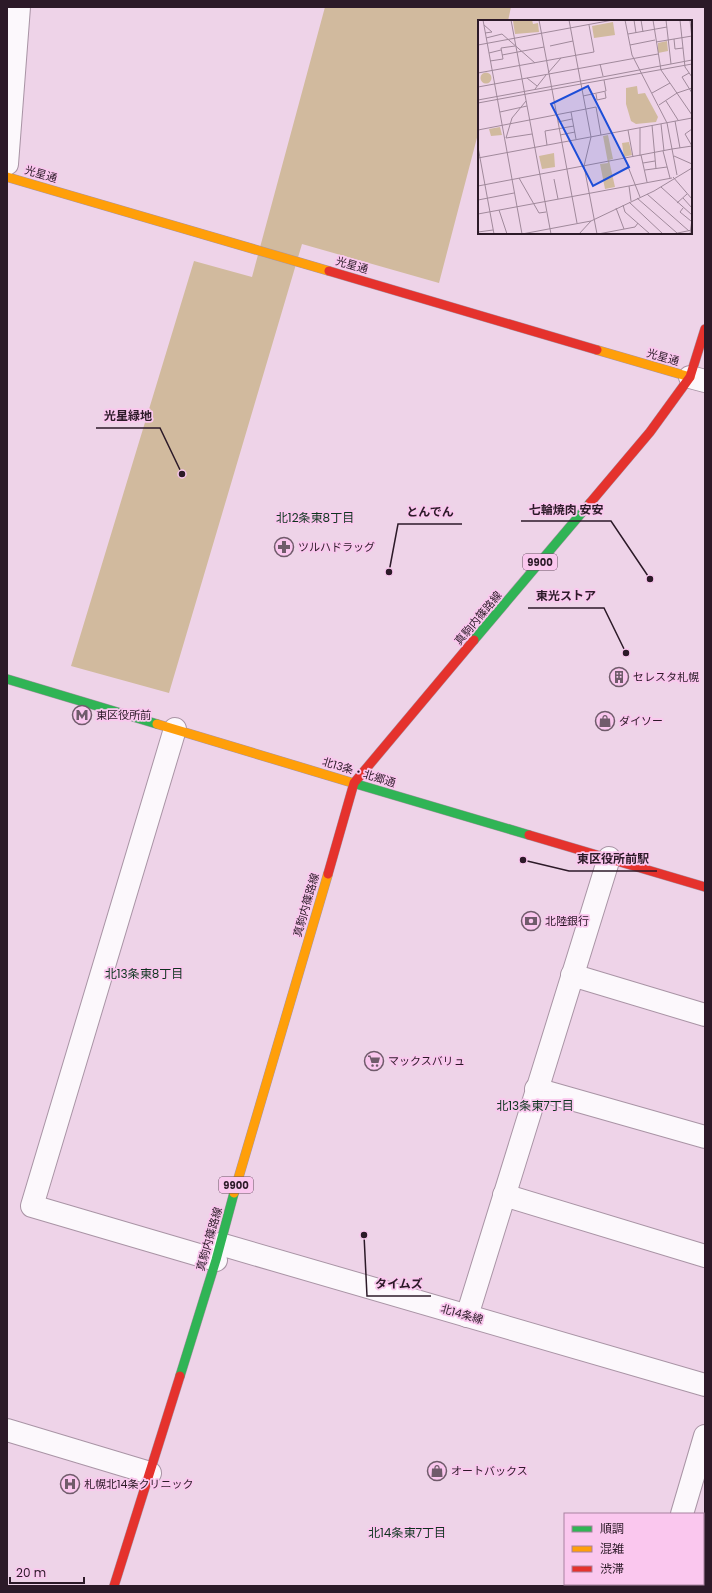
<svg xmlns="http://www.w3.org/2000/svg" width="712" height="1593" font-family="Poppins,'Noto Sans JP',sans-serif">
<rect width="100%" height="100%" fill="#eed3e8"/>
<!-- green -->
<path fill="#d1ba9e" d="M325 7H511L508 21H479V130L439 283 302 244 169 693 71 666 194 261 252 277Z"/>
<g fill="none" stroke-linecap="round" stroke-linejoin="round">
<defs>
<g id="street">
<path d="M7 164 19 7"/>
<path d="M690 377 705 381"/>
<path d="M175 729 32 1206 216 1260"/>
<path d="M572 975 705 1015"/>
<path d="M536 1089 705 1137"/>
<path d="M504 1195 705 1256"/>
<path d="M220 1244 705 1385"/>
<path d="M467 1316 609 858"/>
<path d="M7 1430 150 1473"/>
<path d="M682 1514 705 1436"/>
<path d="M662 1586V1584"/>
</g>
<g id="fast">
<path d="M474 640 590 503"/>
<path d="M7 679 157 724"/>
<path d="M353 783 529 835"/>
<path d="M180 1376 216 1260 234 1193"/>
</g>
<g id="slow">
<path d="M7 177 329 271"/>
<path d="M597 350 690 377"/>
<path d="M157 724 353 783"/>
<path d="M234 1193 328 874"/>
</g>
<g id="jam">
<path d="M329 271 597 350"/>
<path d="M590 503 650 432 690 377 705 329"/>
<path d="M529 835 705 887"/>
<path d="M328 874 354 783 474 640"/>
<path d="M114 1586 180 1376"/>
</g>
</defs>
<!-- street casing -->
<use href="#street" stroke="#a994a5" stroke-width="24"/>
<!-- fast casing -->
<use href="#fast" stroke="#a994a5" stroke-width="10"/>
<!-- slow casing -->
<use href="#slow" stroke="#a994a5" stroke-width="10"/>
<!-- jam casing -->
<use href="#jam" stroke="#a994a5" stroke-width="10"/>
<!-- street -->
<use href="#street" stroke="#fcf8fc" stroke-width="22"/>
<!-- fast -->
<use href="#fast" stroke="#30b455" stroke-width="9"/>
<!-- slow -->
<use href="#slow" stroke="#ff9f0a" stroke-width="9"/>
<!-- jam -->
<use href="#jam" stroke="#e5322d" stroke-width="9"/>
</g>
<!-- icons -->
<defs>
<symbol id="pharmacy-ring" viewBox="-11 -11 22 22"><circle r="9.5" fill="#fac7ee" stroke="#705b6b" stroke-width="1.5"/><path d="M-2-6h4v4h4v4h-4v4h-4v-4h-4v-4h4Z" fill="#705b6b"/></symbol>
<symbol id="building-ring" viewBox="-11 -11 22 22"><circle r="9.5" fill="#fac7ee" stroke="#705b6b" stroke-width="1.5"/><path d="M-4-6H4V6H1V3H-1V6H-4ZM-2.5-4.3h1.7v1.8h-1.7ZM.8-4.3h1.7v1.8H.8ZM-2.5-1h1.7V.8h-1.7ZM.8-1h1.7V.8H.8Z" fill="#705b6b"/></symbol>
<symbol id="metro-ring" viewBox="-11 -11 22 22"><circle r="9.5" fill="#fac7ee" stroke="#705b6b" stroke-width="1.5"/><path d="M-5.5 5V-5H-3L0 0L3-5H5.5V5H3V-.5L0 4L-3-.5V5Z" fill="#705b6b"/></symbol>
<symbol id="shop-ring" viewBox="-11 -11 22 22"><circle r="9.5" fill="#fac7ee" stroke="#705b6b" stroke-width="1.5"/><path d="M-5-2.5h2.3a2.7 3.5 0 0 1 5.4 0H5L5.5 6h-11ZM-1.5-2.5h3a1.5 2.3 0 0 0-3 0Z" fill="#705b6b"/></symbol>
<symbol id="bank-ring" viewBox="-11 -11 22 22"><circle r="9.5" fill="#fac7ee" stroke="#705b6b" stroke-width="1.5"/><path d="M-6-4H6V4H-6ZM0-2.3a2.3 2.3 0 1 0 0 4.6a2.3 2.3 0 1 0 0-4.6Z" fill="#705b6b"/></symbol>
<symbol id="supermarket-ring" viewBox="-11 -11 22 22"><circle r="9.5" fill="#fac7ee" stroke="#705b6b" stroke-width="1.5"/><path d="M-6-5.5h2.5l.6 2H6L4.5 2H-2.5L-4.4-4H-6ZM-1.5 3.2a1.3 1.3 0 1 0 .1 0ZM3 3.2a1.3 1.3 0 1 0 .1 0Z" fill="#705b6b"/></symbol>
<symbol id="hospital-ring" viewBox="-11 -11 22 22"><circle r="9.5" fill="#fac7ee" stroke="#705b6b" stroke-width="1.5"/><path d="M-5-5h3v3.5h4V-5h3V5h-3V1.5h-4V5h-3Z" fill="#705b6b"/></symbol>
</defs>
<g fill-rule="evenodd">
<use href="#pharmacy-ring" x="273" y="536" width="22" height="22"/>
<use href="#building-ring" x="608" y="666" width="22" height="22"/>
<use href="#metro-ring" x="71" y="704" width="22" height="22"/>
<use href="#shop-ring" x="594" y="710" width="22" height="22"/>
<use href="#bank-ring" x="520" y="910" width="22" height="22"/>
<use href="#supermarket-ring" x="363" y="1050" width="22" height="22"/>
<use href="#shop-ring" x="426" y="1460" width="22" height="22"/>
<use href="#hospital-ring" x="59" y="1473" width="22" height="22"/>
</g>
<g text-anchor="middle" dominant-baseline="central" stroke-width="3.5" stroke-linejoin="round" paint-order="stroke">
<!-- shield labels -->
<g fill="#fac7ee" stroke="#6a4e63" stroke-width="1">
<rect x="523" y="554" width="34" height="16" rx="3"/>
<rect x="219" y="1177" width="34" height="16" rx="3"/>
</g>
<g font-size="10" font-weight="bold" fill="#2c1a28">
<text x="540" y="562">9900</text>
<text x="236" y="1185">9900</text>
</g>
<!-- street labels -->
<g font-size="11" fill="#2c1a28" stroke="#fac7ee">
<text transform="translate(41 174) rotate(16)">光星通</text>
<text transform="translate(352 265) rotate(16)">光星通</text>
<text transform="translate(663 357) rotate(16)">光星通</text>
<text transform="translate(478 618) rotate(-50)">真駒内篠路線</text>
<text transform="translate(359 772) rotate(17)">北13条・北郷通</text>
<text transform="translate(306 905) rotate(-74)">真駒内篠路線</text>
<text transform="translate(209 1239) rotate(-74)">真駒内篠路線</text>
<text transform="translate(462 1314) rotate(16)">北14条線</text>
</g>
<!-- poi labels -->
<g font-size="11" fill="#2c1a28" stroke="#fac7ee" text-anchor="start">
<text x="298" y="547">ツルハドラッグ</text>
<text x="633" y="677">セレスタ札幌</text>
<text x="96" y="715">東区役所前</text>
<text x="619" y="721">ダイソー</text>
<text x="545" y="921">北陸銀行</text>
<text x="388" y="1061">マックスバリュ</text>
<text x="451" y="1471">オートバックス</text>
<text x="84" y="1484">札幌北14条クリニック</text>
</g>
<!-- neighbourhood labels -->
<g font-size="12" fill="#0d341e" stroke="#fac7ee">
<text x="315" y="517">北12条東8丁目</text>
<text x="144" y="973">北13条東8丁目</text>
<text x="535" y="1105">北13条東7丁目</text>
<text x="407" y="1532">北14条東7丁目</text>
</g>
</g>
<!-- overview -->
<g transform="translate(478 20)">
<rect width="214" height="214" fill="#eed3e8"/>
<path d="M54 0 55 4 60 3 61 12 37 14 35 1ZM135 2 137 15 116 18 114 6ZM189 21 190 31 180 33V23ZM2.5 58a5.5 5.5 0 1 1 11 0a5.5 5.5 0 1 1-11 0ZM159 66 160 74 167 73 180 97 178 102 158 104 153 101 148 84V68ZM22 107 24 115 13 116 11 109ZM130 115 135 139 131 140 137 167 127 169 122 144 130 143 125 116ZM151 122 154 135 146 137 144 123ZM76 133 77 147 64 149 61 136Z" fill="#d1ba9e"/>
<path fill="none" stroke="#a0899b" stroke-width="1" d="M5 0 44 214M33 0 73 214M61 0 99 203M91 0 113 117 106 146 119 214M156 0 158 13M163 0 165 12M175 0 183 50 214 95M188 0 193 44M202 0 207 47 214 57M212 0 214 19M6 5 14 12 7 13M150 14 189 7M8 18 24 14 57 43M196 19 197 29 205 28M178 22 214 16M0 25 135 0M152 25 177 20M72 26 95 21M11 33 23 30M24 35 66 27M12 41 25 39 23 28 37 26M122 44 125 56M0 53 116 32 111 5M70 53 83 38M211 53 204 57 214 73M49 58 59 66M103 61 214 40M103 64 214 44M0 67 180 34M57 69 68 55M174 73 192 63M118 74 119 80 128 78 127 72M105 76 128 71 126 60M0 80 103 61M188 81 200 100M0 83 103 64M181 85 199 73 214 68M108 89 118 87 123 115M22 92 49 86M93 92 98 119M197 101 202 128M80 102 94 99M183 104 186 131M174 105 178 149M214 109 207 114 214 126M0 110 108 89M150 110 155 137M82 115 97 112M28 118 34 98 48 81M28 118 54 114M69 125 67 111 96 106M0 127 16 214M185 131 192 158M163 135 169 162M162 136V108M196 136 214 144M0 138 214 98M147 139 162 177M165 143 177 141M167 150 189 147M199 155 194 129 214 126M195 157 214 179M41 158 61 193 68 192M76 159 80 179M0 166 194 129 189 103 154 35 147 0M151 166 153 181M183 167 214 195M169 174 211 211M159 178 199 213M205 178 214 188M0 180 36 173M151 182 185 214M199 183 209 174M145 185 147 192 172 214M138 188 146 209M205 188 202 192 213 201M21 190 29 214M0 194 194 158M0 212 15 210M44 214 113 201M101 214 113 201 176 171 214 148M120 214 157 207 160 203M195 214 214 210M212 214 214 199"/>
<path fill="#1d4ed8" fill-opacity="0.15" stroke="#1d4ed8" stroke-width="2" d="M110 66 151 147 115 166 73 84Z"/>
<rect width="214" height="214" fill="none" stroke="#2c1a28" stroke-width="2"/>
</g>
<!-- callouts -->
<path fill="none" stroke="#2c1a28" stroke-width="1.5" d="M182 474L160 428H96M650 579L611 521H521M389 572L398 524H462M626 653L604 608H528M523 860L569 871H657M364 1235L367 1296H431"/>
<g fill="#2c1a28" stroke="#fac7ee" stroke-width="1.5">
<circle cx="182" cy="474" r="4"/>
<circle cx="650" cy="579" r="4"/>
<circle cx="389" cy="572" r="4"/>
<circle cx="626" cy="653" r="4"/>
<circle cx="523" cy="860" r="4"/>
<circle cx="364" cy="1235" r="4"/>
</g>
<g font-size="12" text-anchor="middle" font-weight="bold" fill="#2c1a28" stroke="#fac7ee" stroke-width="3.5" stroke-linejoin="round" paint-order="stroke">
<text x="128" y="420">光星緑地</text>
<text x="566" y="514">七輪焼肉 安安</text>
<text x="430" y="516">とんでん</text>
<text x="566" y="600">東光ストア</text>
<text x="613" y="863">東区役所前駅</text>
<text x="399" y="1288">タイムズ</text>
</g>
<!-- border -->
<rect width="712" height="1593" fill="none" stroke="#2c1a28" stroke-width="16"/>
<!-- legend -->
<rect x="564" y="1513" width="140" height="72" fill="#fac7ee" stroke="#a8829f"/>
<rect x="572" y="1526" width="20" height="6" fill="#30b455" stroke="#a8829f"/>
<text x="600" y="1533" font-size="12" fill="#2c1a28">順調</text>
<rect x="572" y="1546" width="20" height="6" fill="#ff9f0a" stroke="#a8829f"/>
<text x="600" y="1553" font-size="12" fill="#2c1a28">混雑</text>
<rect x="572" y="1566" width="20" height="6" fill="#e5322d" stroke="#a8829f"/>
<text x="600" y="1573" font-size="12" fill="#2c1a28">渋滞</text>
<!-- scale -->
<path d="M10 1577v6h74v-6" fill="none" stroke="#2c1a28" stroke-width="2"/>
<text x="16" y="1577" font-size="12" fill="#2c1a28" stroke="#fac7ee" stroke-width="3" paint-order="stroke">20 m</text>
</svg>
